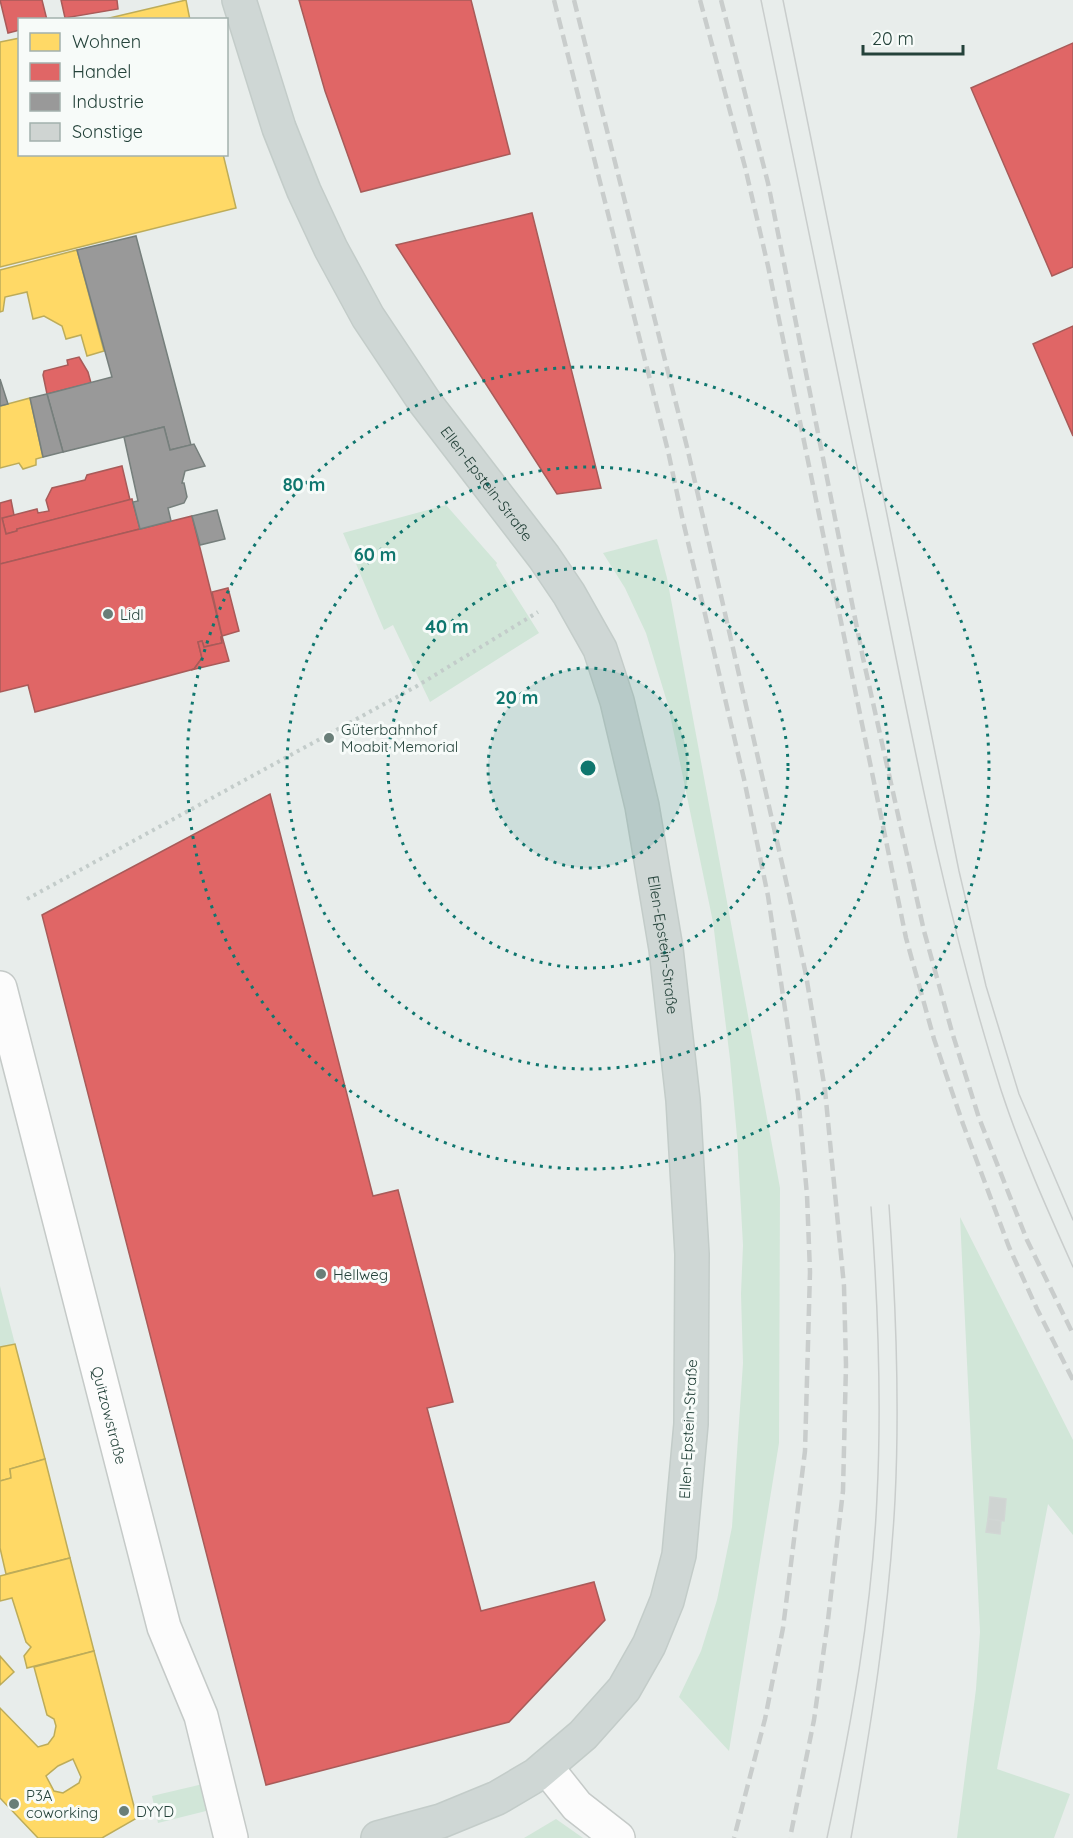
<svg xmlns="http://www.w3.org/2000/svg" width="1073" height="1838" font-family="Quicksand,sans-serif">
<rect width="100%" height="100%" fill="#e8edeb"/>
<!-- green -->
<g fill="#d1e6d8">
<path d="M446 505 497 563 496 565 539 633 430 702 393 625 384 630 343 533Z"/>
<path d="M657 539 667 578 780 1188 779 1443 729 1751 679 1697 701 1651 717 1600 732 1527 743 1363 741 1294 743 1245 737 1137 730 1059 713 922 668 705 646 633 625 588 603 553Z"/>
<path d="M960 1217 1073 1440V1535L1048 1504 997 1769 1070 1794 1054 1838H957L976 1689 980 1632Z"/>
<path d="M0 1286 15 1344 0 1347Z"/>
<path d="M203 1784 210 1810 158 1823 152 1796Z"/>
<path d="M556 1819 583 1838H524Z"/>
</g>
<!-- homes -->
<g fill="#ffd966" stroke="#bdac59" stroke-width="1.5" fill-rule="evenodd">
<path d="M186 0 190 20H101Z"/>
<path d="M20 38V154H223L236 208 0 267V42Z"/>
<path d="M77 250 104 351 87 356 81 335 66 339 62 326 44 316 33 319 27 292 5 297 3 311 0 312V270Z"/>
<path d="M30 398 43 457 36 459V465L23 469 19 463 0 468V406Z"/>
<path d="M15 1344 45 1459 10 1469 11 1478 0 1481V1347Z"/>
<path d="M45 1459 70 1558 6 1574 0 1548V1481L11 1478 10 1469Z"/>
<path d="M70 1558 94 1651 27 1668 24 1656 31 1647 26 1642 12 1598 0 1601V1576Z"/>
<path d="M94 1651 137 1818 102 1838H38L0 1798V1708L38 1747 48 1744 54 1736 56 1726 54 1719 47 1715 34 1667ZM73 1759 81 1777 79 1783 63 1793 54 1791 46 1776 58 1766Z"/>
<path d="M0 1656 14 1672 0 1685Z"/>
</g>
<!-- shops -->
<g fill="#e06666" stroke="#a85b59" stroke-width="1.5">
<path d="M0 0H42L47 20H20V30L8 33Z"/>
<path d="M61 0H117L118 9 65 18Z"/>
<path d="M299 0H471L510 154 361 192 325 91Z"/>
<path d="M1073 43V267L1052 276 971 88Z"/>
<path d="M532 213 601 488 557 494 396 245Z"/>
<path d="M1073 326V436L1033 344Z"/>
<path d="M79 357 88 372 91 383 47 394 43 375 44 371 68 365 67 360Z"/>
<path d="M122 466 130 500 17 529V531L6 534 2 518 37 509 38 513 49 511 46 500 52 488 85 480 87 475Z"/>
<path d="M132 499 140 529 0 564V503L11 500 14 515 2 518 6 534 17 531V529Z"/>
<path d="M192 516 222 636 221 637 222 643 204 647 202 641 198 642 202 658 194 669 35 712 28 685 0 692V564Z"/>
<path d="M228 588 239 631 222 636 212 592Z"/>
<path d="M222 636 229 661 191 670 194 669 202 658 198 642 202 641 204 647 222 643 221 637Z"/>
<path d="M270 794 373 1196 398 1190 453 1402 427 1408 481 1611 594 1582 605 1620 509 1722 266 1785 42 915Z"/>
</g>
<!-- industry -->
<g fill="#999" stroke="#767f7c" stroke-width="1.5">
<path d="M136 236 191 445 170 450 164 427 63 452 47 394 112 377 77 250Z"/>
<path d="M0 379 8 404 0 406Z"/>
<path d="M47 394 63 452 43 457 30 398Z"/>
<path d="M164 427 170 450 194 444 205 466 185 471 182 483H184L187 497 184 503 168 508 171 521 140 529 133 502 138 501 124 437Z"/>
<path d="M217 510 225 539 200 545 192 516Z"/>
</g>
<!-- building -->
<g fill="#cfd4d2" stroke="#d1d6d4" stroke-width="1.5">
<path d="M990 1497 1006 1499 1004 1521 988 1519Z"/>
<path d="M988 1519 1001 1521 1000 1534 986 1532Z"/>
</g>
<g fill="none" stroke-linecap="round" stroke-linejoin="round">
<defs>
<g id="minor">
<path id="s1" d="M0 988 164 1627 201 1716 231 1838"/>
<path d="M546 1767 577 1806 618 1838"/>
</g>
<g id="major">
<path id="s2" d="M239 0 279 128 304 191 331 249 368 317 424 401 544 557 569 594 600 649 617 701 642 806 666 949 683 1100 692 1254 691 1424 679 1555 667 1601 649 1645 624 1689 583 1735 536 1775 497 1798 441 1821 378 1838"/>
</g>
</defs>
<!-- minor casing -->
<use href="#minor" stroke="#c5cac8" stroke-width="36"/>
<!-- major casing -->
<use href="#major" stroke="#c3ccc9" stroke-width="36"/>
<!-- path -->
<path stroke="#c3ccca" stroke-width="4" stroke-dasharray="3 4.5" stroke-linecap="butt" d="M27 899 417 686 538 612"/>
<!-- minor -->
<use href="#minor" stroke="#fcfcfc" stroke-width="33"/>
<!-- major -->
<use href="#major" stroke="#cfd7d5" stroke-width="33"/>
<!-- tram -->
<g stroke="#c9cdcc" stroke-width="1.5">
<path d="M761 0C801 191 841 382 879 573 914 747 947 921 1001 1090 1021 1151 1047 1209 1073 1267"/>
<path d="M783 0 959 871 986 986 1019 1094 1073 1220"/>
<path d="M827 1838C851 1726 872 1612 877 1497 882 1401 878 1304 871 1207"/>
<path d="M851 1838C871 1726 889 1614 895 1500 900 1402 896 1304 889 1205"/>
</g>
<!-- rail -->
<g stroke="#c9cdcc" stroke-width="4.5" stroke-dasharray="12 6" stroke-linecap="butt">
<path d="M554 0 668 451 683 521 744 779 768 896 798 1095 807 1195 810 1272 805 1451 783 1628 765 1719 734 1838"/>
<path d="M574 0 687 447 719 587 789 894 806 975 825 1090 844 1286 846 1365 843 1491 828 1620 814 1720 790 1838"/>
<path d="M700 0 745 167 768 266 906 938 934 1039 963 1124 1009 1247 1037 1309 1073 1380"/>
<path d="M721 0 768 183 863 658 924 931 952 1032 979 1118 1027 1240 1073 1334"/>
</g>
</g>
<!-- distance rings -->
<circle cx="588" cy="768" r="100" fill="#0f766e" fill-opacity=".12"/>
<g fill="none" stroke="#0f766e" stroke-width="3" stroke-dasharray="3 6">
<circle cx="588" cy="768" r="100"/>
<circle cx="588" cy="768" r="200"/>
<circle cx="588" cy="768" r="301"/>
<circle cx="588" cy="768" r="401"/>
</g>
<!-- markers -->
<g fill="#697e78" stroke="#f7fbf9" stroke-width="2">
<circle cx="108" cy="614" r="6"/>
<circle cx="329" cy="738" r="6"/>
<circle cx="321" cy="1274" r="6"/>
<circle cx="14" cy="1804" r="6"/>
<circle cx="124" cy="1811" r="6"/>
</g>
<g text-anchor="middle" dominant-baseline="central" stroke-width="6" stroke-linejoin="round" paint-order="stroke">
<!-- street labels -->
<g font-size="15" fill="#24423a" stroke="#f7fbf9">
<text stroke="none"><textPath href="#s2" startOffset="548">Ellen-Epstein-Straße</textPath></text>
<text stroke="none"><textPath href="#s2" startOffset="1052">Ellen-Epstein-Straße</textPath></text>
<text stroke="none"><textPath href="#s1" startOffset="441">Quitzowstraße</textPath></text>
<text transform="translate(688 1429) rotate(-87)">Ellen-Epstein-Straße</text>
</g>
<!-- poi labels -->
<g font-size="15" fill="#24423a" stroke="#f7fbf9" text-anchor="start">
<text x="120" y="614">Lidl</text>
<text x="341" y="729">Güterbahnhof<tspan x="341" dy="17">Moabit Memorial</tspan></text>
<text x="333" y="1274">Hellweg</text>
<text x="26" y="1795">P3A<tspan x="26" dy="17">coworking</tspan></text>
<text x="136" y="1811">DYYD</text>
</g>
</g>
<circle cx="588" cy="768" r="9" fill="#0f766e" stroke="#f7fbf9" stroke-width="3"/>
<g font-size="18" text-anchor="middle" font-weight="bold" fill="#0f766e" stroke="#f7fbf9" stroke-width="6" stroke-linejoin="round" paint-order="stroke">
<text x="304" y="491">80 m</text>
<text x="375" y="561">60 m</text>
<text x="447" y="633">40 m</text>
<text x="517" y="704">20 m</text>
</g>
<!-- legend -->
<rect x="18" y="18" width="210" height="138" fill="#f7fbf9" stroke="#a3b1ad" stroke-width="1.5"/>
<rect x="30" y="33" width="30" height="18" fill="#ffd966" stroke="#a3b1ad" stroke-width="1.5"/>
<text x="72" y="48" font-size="18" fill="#24423a">Wohnen</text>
<rect x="30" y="63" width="30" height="18" fill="#e06666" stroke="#a3b1ad" stroke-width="1.5"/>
<text x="72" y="78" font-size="18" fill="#24423a">Handel</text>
<rect x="30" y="93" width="30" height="18" fill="#999999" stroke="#a3b1ad" stroke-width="1.5"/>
<text x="72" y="108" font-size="18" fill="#24423a">Industrie</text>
<rect x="30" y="123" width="30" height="18" fill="#cfd4d2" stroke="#a3b1ad" stroke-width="1.5"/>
<text x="72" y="138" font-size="18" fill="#24423a">Sonstige</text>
<!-- scale -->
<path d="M863 45v9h100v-9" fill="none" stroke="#24423a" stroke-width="3"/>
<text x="872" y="45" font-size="18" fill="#24423a" stroke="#f7fbf9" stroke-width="4.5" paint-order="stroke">20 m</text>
</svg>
